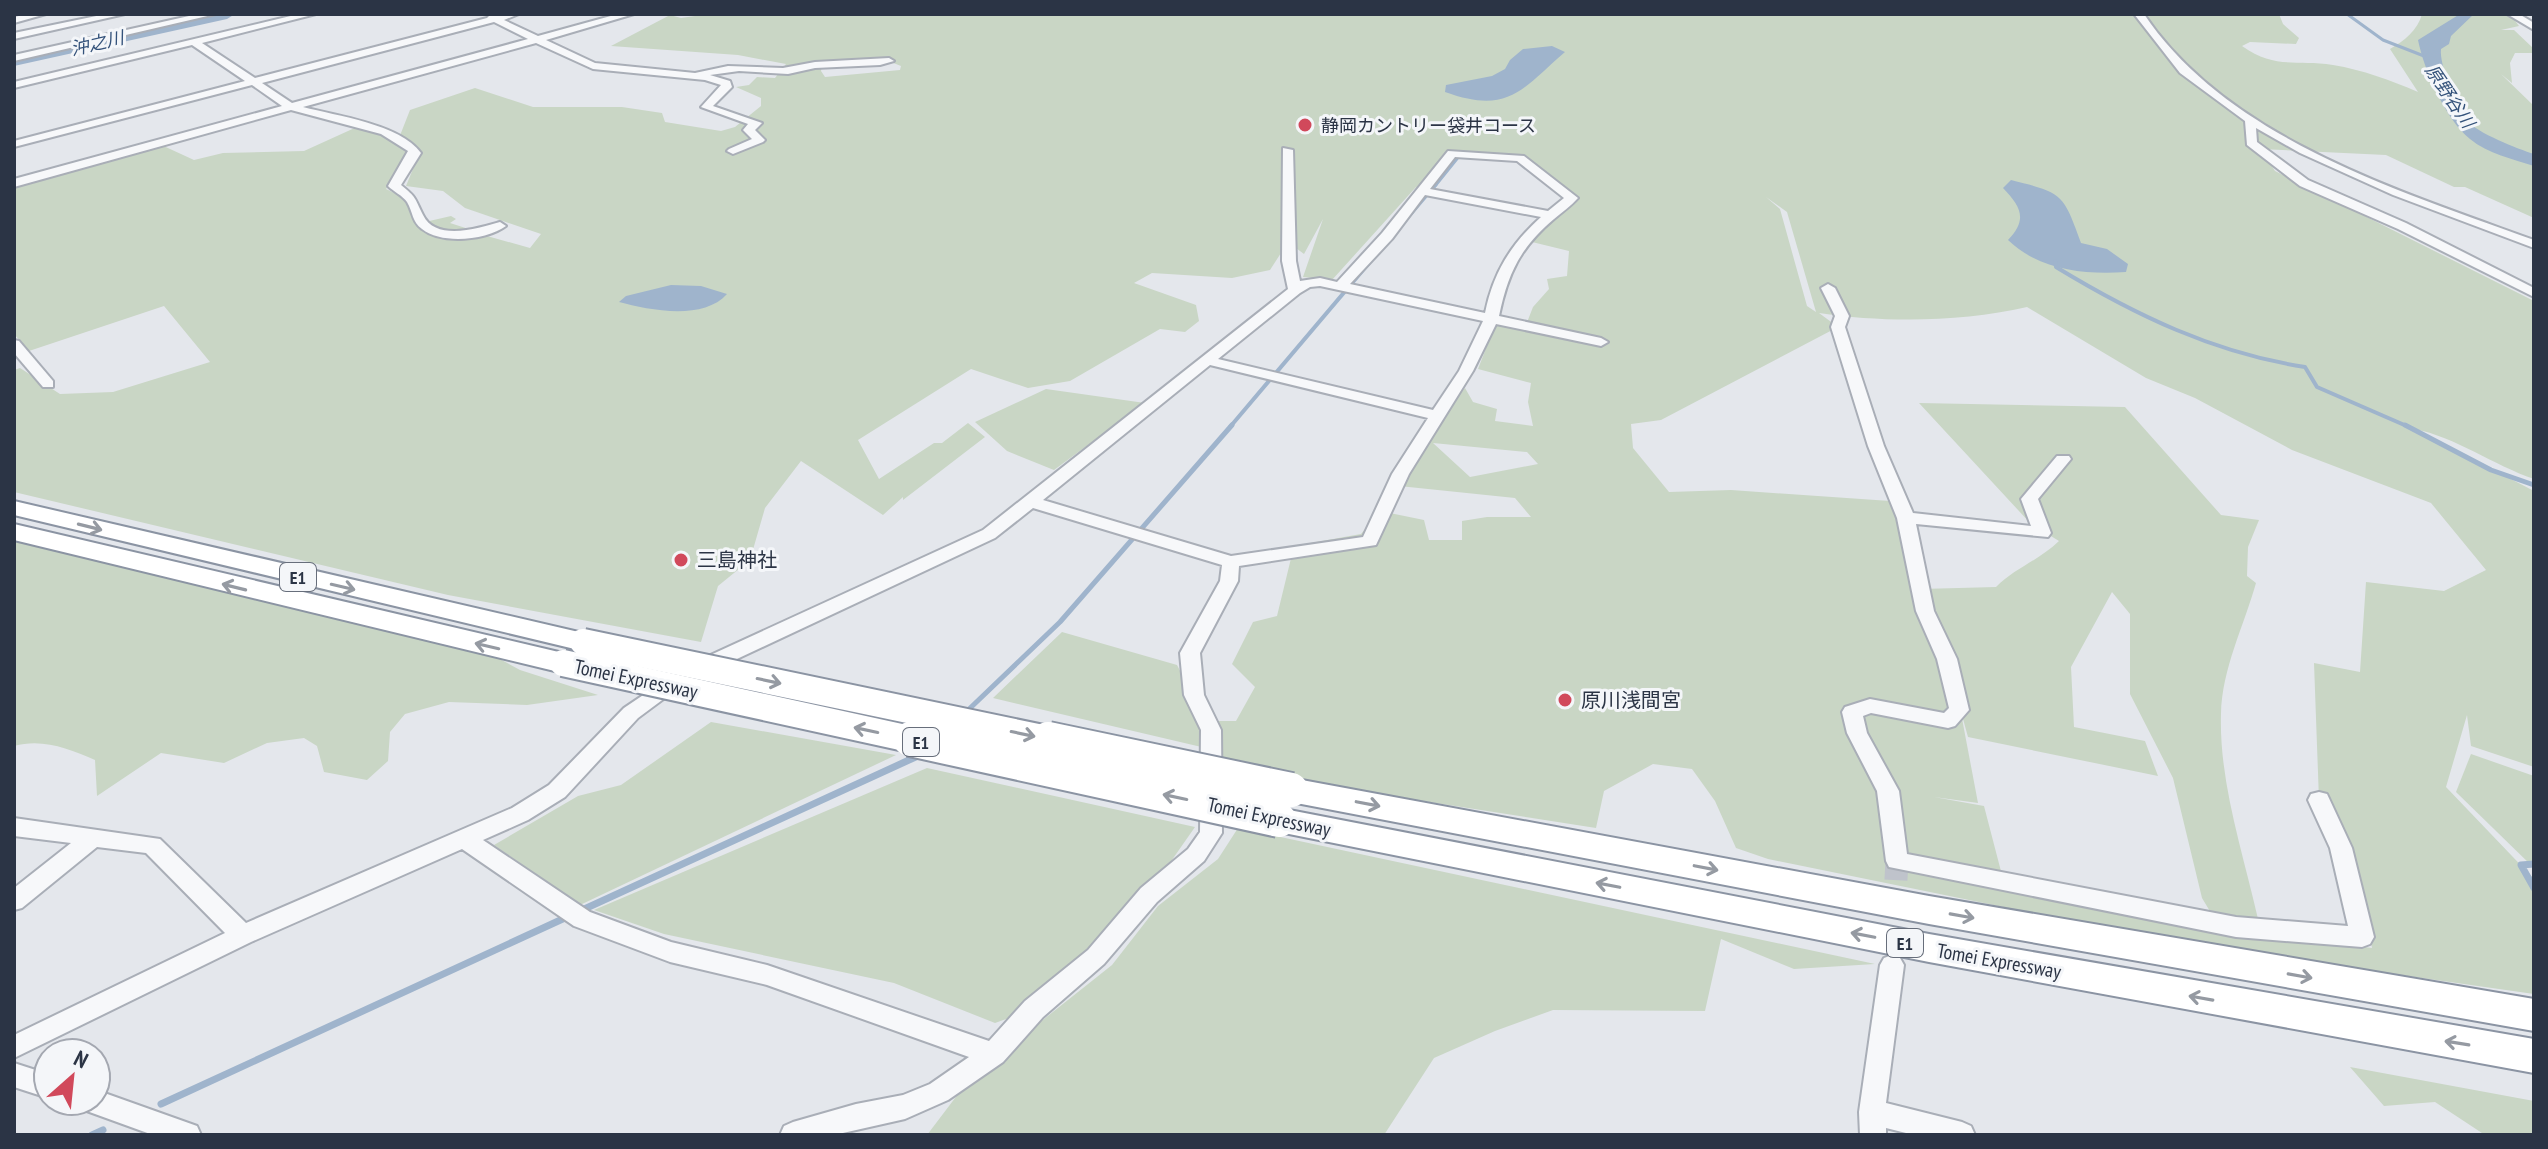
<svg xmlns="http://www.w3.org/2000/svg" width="2548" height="1149" font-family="'PT Sans Narrow','Noto Sans JP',sans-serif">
<rect width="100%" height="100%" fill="#e4e7ec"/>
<!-- green -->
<g fill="#c9d6c5" fill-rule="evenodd">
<path d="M709 14H2279L2283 24 2299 38 2296 44 2250 42 2242 46C2276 70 2296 59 2333 65 2363 70 2390 80 2418 92L2390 49C2404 41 2418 30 2422 14H2510L2519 26 2501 30H2514L2534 49V53H2515L2510 63 2512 83 2501 74 2534 106V218L2465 187H2454L2386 155 2261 149 2275 171 2534 301V479C2493 465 2456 437 2414 429L2534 491V767L2471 746 2467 715 2446 787 2534 879V994L2303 961 2048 916 1768 859 1736 848 1715 801 1692 769 1653 764 1604 791 1596 828 1339 788 1211 754 1210 749 993 698 1062 632 1177 665 1206 721H1236L1255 687 1232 664 1253 622 1277 616 1294 546 1361 534 1380 511 1424 520 1429 540H1462V521L1487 517H1531L1515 498 1399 486 1400 471 1465 388 1473 402 1497 409 1495 421 1533 426 1528 402 1531 383 1478 369 1497 320 1526 325 1533 307 1549 289 1547 279 1567 276 1569 251 1532 242 1549 215 1576 198 1520 158 1452 153 1425 185 1416 187 1332 280 1303 277 1323 219 1304 254 1296 248 1293 222 1290 239 1270 270 1232 278 1152 273 1134 283 1196 305 1199 321 1185 332 1160 329 1070 381 1028 388 971 369 858 440 879 479 934 443H942L968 423 985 437 903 500V497L883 515 801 461 765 508 750 560 718 586 701 642 448 595 14 492V370L20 368 60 394 113 392 210 362 164 306 29 351 14 334V183L157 143 194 160 223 153 304 151 359 126 381 134 407 151 405 161 386 189 409 200 425 222 451 216 456 219 450 223 478 232 456 235 425 223 450 238 487 236 530 248 541 234 465 208 443 191 406 186 420 152 399 138 410 110 475 88 533 107H622L662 113 665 122 721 131 735 127 761 106V98L736 87 749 85 757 77 775 78 786 64 738 55 611 46 670 15 681 18ZM891 62 901 66 900 70 825 77 821 71 822 66ZM1766 197 1787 212 1816 312 1807 306 1780 209ZM2027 307 2146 378 2195 398 2292 450 2431 503 2486 570 2444 591 2366 582 2360 672 2314 663 2319 800 2362 892 2372 948 2207 926 2003 879 1984 806 1934 797 1978 803 1960 708 1968 737 2158 776 2145 741 2074 727 2071 667 2112 592 2130 614V694L2173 778 2202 898 2217 923 2258 919C2243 852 2219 783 2221 714 2222 668 2244 626 2256 583L2247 576 2248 547 2259 520 2221 515 2125 407 1919 403 2031 524 2059 541C2038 561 2015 568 1996 587L1921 589 1890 501 1731 490 1669 492 1633 448 1631 424 1661 420 1838 327 1819 313C1886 323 1962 322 2027 307ZM1433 443 1527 452 1538 464 1470 477Z"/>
<path d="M1046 389 1145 403 1054 470 1007 451 975 422Z"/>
<path d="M14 537 498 658 520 670 598 695 527 705 449 702 405 714 390 732 388 761 367 780 324 772 317 746 304 738 267 743 224 763 161 753 97 796 95 760C69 749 43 738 14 746Z"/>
<path d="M711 722 896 755 580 905 494 845 578 796 621 785Z"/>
<path d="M2471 754 2534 776V868L2456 792Z"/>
<path d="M927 768 1195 827 1139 907 1034 1009 995 1023 894 983 664 934 594 910Z"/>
<path d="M1238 828 1875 964 1794 969 1721 939 1705 1011 1553 1010 1495 1031 1434 1058 1384 1135H927L971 1077 1112 965 1158 906 1218 859Z"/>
<path d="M2350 1067 2534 1101V1135H2485L2435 1102 2384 1106Z"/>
</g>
<!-- water -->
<g fill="#9fb4cc">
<path d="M2460 14H2474L2451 36 2449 44 2441 49C2439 64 2456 107 2466 120 2477 133 2518 149 2534 154V166C2513 159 2488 154 2470 139 2446 120 2424 70 2418 40Z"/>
<path d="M1552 46 1565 52C1522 89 1509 115 1445 92L1446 85 1492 76 1505 69 1510 60 1523 49Z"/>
<path d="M2011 180C2063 193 2063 193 2081 243L2107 249 2128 264 2126 272C2084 275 2039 270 2008 240 2028 219 2021 207 2003 188Z"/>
<path d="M671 285 701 286 727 294C703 321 649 310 619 302L626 296Z"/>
</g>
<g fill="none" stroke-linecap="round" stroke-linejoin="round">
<!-- stream-far3 -->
<g stroke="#9fb4cc" stroke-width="3">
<path d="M2347 14 2383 40 2424 56"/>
<path d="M1435 186 1460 155"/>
</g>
<!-- stream-far2 -->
<g stroke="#9fb4cc" stroke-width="4">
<path d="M2055 261 2056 267C2135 315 2214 353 2305 367L2317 387 2409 427"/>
<path d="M1230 427 1436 184"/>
</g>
<!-- stream-far1 -->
<g stroke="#9fb4cc" stroke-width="5">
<path d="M2405 425 2491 470 2534 485"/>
<path d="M965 713 1060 622 1232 425"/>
</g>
<!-- stream -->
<g stroke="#9fb4cc" stroke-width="7">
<path d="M2534 864 2521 865 2534 888"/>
<path d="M580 911 920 755"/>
<path d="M161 1104 567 917"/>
<path d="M92 1135 103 1130"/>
</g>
<!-- river -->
<path fill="#9fb4cc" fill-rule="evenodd" d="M205 14H235L227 19 14 66V56Z"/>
<!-- minor-tunnel -->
<path stroke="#bfc3cb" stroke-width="23" stroke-dasharray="23 12" stroke-linecap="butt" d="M1892 950 1897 861"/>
<defs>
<g id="minor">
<path d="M28 14H46L14 23V17Z"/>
<path d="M106 14H125L14 39V33Z"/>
<path d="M198 14H216L14 61V55Z"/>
<path d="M299 14H316L202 43 255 78 487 18 491 14H519L504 20 538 36 618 14H634L546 40 595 63 695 73 728 66 783 68 815 62 889 58 894 61 880 65 815 68 788 74 739 71 710 75 730 81 732 87 713 106 762 123 755 130 765 140 763 142 733 154 727 151 729 149 752 139 743 130 748 124 701 107 721 85 705 80 593 69 536 43 303 107C337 116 400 124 421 153L401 185C417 198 414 197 423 215 436 242 479 228 500 222L506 226C487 240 442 245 422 229 412 222 413 212 407 202 403 196 393 191 388 186L408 151 381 134 291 110 14 187V179L282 106 252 85 14 147V141L245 81 192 45 14 88V82ZM494 22 528 39 292 103 262 83Z"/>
<path d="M2134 14H2144C2227 138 2399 191 2534 240V248L2393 195 2300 153 2256 128 2257 142 2308 180 2406 223 2534 288V297L2398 229 2300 186 2247 145 2245 121 2180 73Z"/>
<path d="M2507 14H2519L2534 23V30Z"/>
<path d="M1283 148 1293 150 1296 261 1300 281 1320 278 1337 282 1382 233 1448 151 1524 156 1578 198C1571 206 1562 212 1554 219 1520 248 1508 273 1499 316L1601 338 1608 342 1601 346 1496 324 1473 371 1409 474 1376 545 1239 566 1238 581 1200 653 1204 695 1221 730 1222 833 1204 861 1157 902 1104 964 1043 1017 1003 1062 948 1100 905 1119 834 1135H780L784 1126 793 1122 856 1104 903 1095 930 1084 969 1057 767 985 670 962 574 926 462 849 251 942 14 1058V1035L225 933 146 853 97 847 22 908 14 910V888L71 843 14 836V818L160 839 246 923 512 808 549 785 624 708 670 677 677 679 680 684 677 689 638 718 565 797 528 820 483 840 590 912 671 942 767 965 989 1041 1025 1001 1088 950 1141 888 1188 849 1200 832 1201 730 1184 695 1180 653 1220 581 1222 565 1033 508 995 538 707 673H693L690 668 693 663 983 530 1288 289 1282 261ZM1455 157 1517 161 1564 198 1548 211 1430 189ZM1425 195 1541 217C1511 244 1493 273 1485 313L1350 284 1392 239ZM1320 286 1483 321 1459 371 1433 410 1218 359 1300 293 1310 287ZM1210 365 1428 418 1392 474 1363 537 1231 556 1043 500Z"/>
<path d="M1828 284 1835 288 1849 316 1845 327 1884 446 1913 513 2031 526 2021 499 2057 456H2069L2071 459 2038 499 2051 533 2048 537 1916 524 1934 611 1957 659 1969 710 1955 726 1948 728 1871 713 1863 716 1867 733 1899 791 1907 854 2236 917 2348 926 2330 848 2308 800 2311 794 2319 792 2327 794 2352 848 2374 937 2370 944 2362 947 2236 937 1889 867 1886 861 1877 791 1847 733 1842 712 1845 707 1870 699 1944 713 1949 708 1937 659 1916 611 1897 518 1868 446 1831 327 1835 316 1821 288Z"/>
<path d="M14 340 19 341 53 381V387H43L14 353Z"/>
<path d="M1892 955 1900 958 1904 965 1886 1103 1962 1122 1971 1126 1975 1135H1914L1886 1128V1135H1860L1859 1112 1880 965 1884 958Z"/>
<path d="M14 1063 48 1074V1098L14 1087Z"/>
<path d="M96 1090 197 1126 201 1135H153L84 1110 80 1101H96Z"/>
</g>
<g id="highway">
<path d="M14 501 583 633 593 635 597 642 593 649 583 651 14 515Z"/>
<path d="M14 524 563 653 573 656 577 663 573 670 563 673 14 540Z"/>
<path d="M1291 778 1929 896 2534 999V1031L1929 924 1291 802 1280 798 1276 790 1280 782Z"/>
<path d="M1279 808 1929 934 2534 1039V1073L1929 962 1279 832 1268 829 1263 820 1268 811Z"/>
</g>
</defs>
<!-- minor casing -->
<use href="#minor" stroke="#a9aeb7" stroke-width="4"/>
<!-- highway casing -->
<use href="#highway" stroke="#8b94a3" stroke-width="4"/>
<!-- minor -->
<use href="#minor" fill="#f7f8fa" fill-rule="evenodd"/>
<!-- highway -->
<use href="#highway" fill="#fff" fill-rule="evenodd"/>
<defs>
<g id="highway-bridge-far1">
<path d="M583 642 1057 741"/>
<path d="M563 663 919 741"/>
</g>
<g id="highway-bridge">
<path d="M910 739 1279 820"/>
<path d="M1048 739 1291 790"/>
</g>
</defs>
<!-- highway-bridge-far1 casing -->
<use href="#highway-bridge-far1" stroke="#8b94a3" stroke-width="30" stroke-linecap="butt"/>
<!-- highway-bridge casing -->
<use href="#highway-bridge" stroke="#8b94a3" stroke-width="38" stroke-linecap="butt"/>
<!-- highway-bridge-far1 -->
<use href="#highway-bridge-far1" stroke="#fff" stroke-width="26"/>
<!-- highway-bridge -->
<use href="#highway-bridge" stroke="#fff" stroke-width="34"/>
</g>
<!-- one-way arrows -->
<defs><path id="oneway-shaft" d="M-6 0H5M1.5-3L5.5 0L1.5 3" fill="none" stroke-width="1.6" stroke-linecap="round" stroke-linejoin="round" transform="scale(2)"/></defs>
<g stroke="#959aa2">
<use href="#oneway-shaft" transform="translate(90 527) rotate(14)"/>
<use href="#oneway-shaft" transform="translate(234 587) rotate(-166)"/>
<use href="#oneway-shaft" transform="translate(343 587) rotate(13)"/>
<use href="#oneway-shaft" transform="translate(487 646) rotate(-167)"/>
<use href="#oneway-shaft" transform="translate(769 681) rotate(12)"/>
<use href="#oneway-shaft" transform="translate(866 730) rotate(-168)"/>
<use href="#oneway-shaft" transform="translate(1023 734) rotate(12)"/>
<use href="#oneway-shaft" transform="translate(1175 797) rotate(-168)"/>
<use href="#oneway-shaft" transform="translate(1368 804) rotate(11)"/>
<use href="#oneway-shaft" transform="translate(1706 868) rotate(11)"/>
<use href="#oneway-shaft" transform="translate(1608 885) rotate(-169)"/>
<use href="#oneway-shaft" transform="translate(1962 916) rotate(10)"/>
<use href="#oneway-shaft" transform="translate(1863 935) rotate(-169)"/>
<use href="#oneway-shaft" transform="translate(2300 976) rotate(10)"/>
<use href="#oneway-shaft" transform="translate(2201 998) rotate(-170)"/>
<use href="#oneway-shaft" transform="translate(2457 1043) rotate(-171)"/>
</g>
<!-- markers -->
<g fill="#d1495b" stroke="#f4f6f9" stroke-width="3">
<circle cx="1305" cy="125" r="8"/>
<circle cx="681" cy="560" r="8"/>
<circle cx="1565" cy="700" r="8"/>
</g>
<g text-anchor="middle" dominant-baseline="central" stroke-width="6" stroke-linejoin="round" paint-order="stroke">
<!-- far-water labels -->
<g font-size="18" font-style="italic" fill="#34527a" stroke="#f4f6f9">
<text transform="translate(97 43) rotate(-13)">沖之川</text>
<text transform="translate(2450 96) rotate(56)">原野谷川</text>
</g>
<!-- far-poi labels -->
<g font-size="18" fill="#2b3445" stroke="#f4f6f9" text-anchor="start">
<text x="1321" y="125">静岡カントリー袋井コース</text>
</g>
<!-- shield labels -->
<g fill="#f4f6f9" stroke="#676e7b" stroke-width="2">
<rect x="280" y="563" width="36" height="28" rx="6"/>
<rect x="903" y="728" width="36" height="28" rx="6"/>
<rect x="1887" y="929" width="36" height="28" rx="6"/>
</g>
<g font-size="18" font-weight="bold" fill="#2b3445">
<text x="298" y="577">E1</text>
<text x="921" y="742">E1</text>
<text x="1905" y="943">E1</text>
</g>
<!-- poi labels -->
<g font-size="20" fill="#2b3445" stroke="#f4f6f9" text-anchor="start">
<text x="697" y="560">三島神社</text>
<text x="1581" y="700">原川浅間宮</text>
</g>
<!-- street labels -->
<g font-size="20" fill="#2b3445" stroke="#f4f6f9">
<text transform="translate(636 679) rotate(12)">Tomei Expressway</text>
<text transform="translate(1269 817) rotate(12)">Tomei Expressway</text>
<text transform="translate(1999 961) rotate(10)">Tomei Expressway</text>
</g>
</g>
<!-- border -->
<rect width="2548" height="1149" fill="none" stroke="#2b3445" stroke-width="32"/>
<!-- north arrow -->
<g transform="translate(72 1077) rotate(27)"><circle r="38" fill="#f4f6f9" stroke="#a4a8b1" stroke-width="2"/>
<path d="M0-6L14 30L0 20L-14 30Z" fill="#d1495b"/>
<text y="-12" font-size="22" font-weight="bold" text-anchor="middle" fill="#2b3445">N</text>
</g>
</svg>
